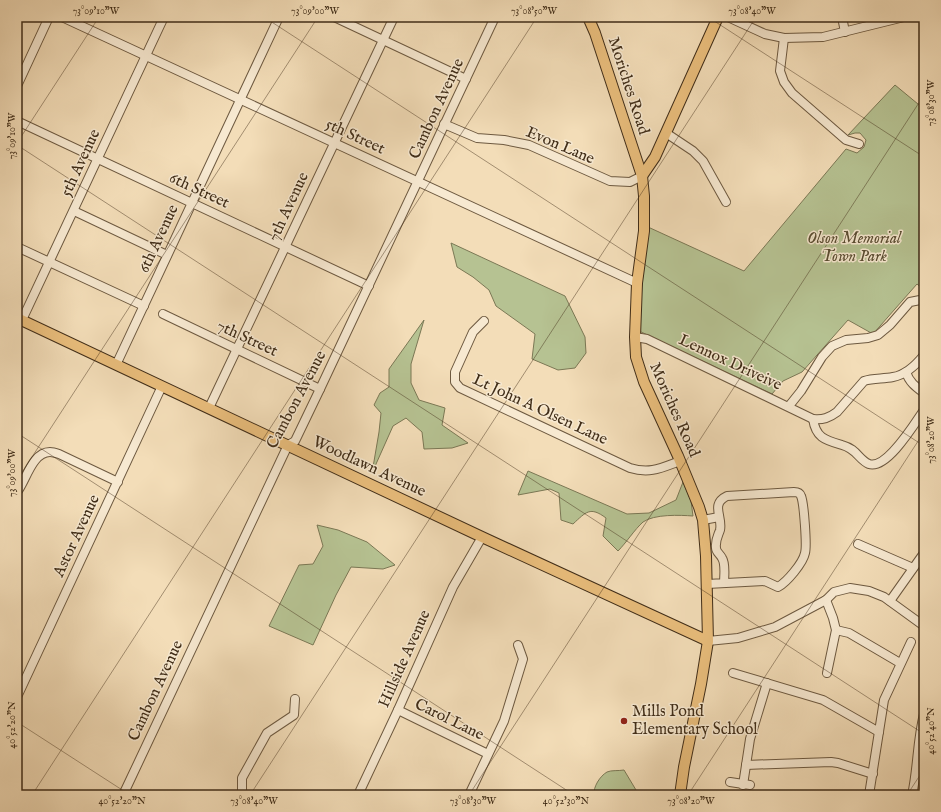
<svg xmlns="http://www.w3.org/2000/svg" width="941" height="812" font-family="'IM FELL English',serif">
<rect width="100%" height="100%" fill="#f3ddb8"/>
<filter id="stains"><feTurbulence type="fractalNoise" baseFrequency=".005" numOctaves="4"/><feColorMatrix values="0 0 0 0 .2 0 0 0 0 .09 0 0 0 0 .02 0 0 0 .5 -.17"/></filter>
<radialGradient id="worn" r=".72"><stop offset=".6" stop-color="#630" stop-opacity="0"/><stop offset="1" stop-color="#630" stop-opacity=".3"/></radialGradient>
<!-- green -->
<g fill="#b6c292" stroke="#7b7855">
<path d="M895 85 924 109V290L917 284 873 334 848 320 802 372 783 381 772 394 637 330 648 227 744 271 846 149 857 153 864 147 866 140 860 133H855L848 135Z"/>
<path d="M451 243 565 296 585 337 586 353 575 368 558 370 532 359 535 334 496 306 489 290 473 277 457 267Z"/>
<path d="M424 320 411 364V383L419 400 445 408 442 425 468 443 452 448 424 449 422 432 406 418 393 426 372 473 379 432 381 413 374 405 380 393 389 387V369Z"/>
<path d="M528 471 627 514 649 513 676 500 683 482 691 501 693 516C680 515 654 514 643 522 635 529 626 543 618 551L603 536 606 518C590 506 586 512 573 524L561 520 559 493 550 489 518 495Z"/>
<path d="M317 525 338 530 367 542 395 565 383 569 351 567 336 595 313 645 269 626 299 565 313 564 323 546Z"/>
<path d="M624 770 639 795H594C593 787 600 776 607 772 611 770 619 771 624 770Z"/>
</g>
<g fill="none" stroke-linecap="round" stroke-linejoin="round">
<defs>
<g id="minor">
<path d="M62 17 637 283"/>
<path d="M334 17 466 79"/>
<path d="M728 17 765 34 784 38 823 37 904 17"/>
<path d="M842 17 845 32"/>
<path d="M784 38 780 71 784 82 792 93 846 140 859 144"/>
<path d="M17 86 49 17"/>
<path d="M17 121 369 286"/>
<path d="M444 124 477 138 504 140 529 145 610 181 630 182 642 176"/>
<path d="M666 133 693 151 703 161 726 202"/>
<path d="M74 211 167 255"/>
<path d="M17 247 144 306"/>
<path d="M163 314 320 389"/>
<path d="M22 320 164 17"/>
<path d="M484 321 473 332 455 372V382L460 388 630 468C650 474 661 468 680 461"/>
<path d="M635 337 647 339 813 419C823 420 829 418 837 412L864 381C873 378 883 379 893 377 905 375 916 365 924 355"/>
<path d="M116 365 279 17"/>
<path d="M906 372C909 382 916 387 924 393"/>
<path d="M789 406 801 391 822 357 832 346 846 340 868 338 878 335 890 325 910 302 920 300 924 302"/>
<path d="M209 408 394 17"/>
<path d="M813 419C816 438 825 440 842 445 857 449 859 460 869 464 887 470 915 423 924 410"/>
<path d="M17 492C26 481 32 452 50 452 53 452 56 453 59 454L118 482"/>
<path d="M703 520 719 517"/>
<path d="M858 544 913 568"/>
<path d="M707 584 765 581 778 587C787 582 803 563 805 553 807 546 804 503 801 496 800 493 797 492 794 492L727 496C710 504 723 517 720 530 718 536 715 540 716 548 716 552 720 554 722 558 726 564 724 576 724 583"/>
<path d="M826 600 833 618 836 630 827 673"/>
<path d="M890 601 924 553"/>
<path d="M836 630 849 633 900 663"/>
<path d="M708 641 738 638 775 627 826 600 834 592 850 588 869 591 884 597 924 626"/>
<path d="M733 673 823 700 879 732"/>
<path d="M17 697 162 386"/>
<path d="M398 710 488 754"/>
<path d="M746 765 831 762 838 763 873 774"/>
<path d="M730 782 750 785"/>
<path d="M743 785 750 739 767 683"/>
<path d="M123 795 288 445 295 441 320 389 495 17"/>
<path d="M242 795V778L267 733 294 715 295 699"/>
<path d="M358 795 398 710 453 587 482 537"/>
<path d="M469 795 504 721 523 659 518 645"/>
<path d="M869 795 884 700 911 642"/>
<path d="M912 795C918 768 917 741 924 714"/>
</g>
<g id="major">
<path d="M588 17 595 33 642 176 644 196V231L637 283 635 337 636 357 644 382 678 456 699 507 703 520 706 556 708 641 701 684 684 767 680 795"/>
<path d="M642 176 655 157 718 17"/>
<path d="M17 318 482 537 708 641"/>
</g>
</defs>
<!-- minor casing -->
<use href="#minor" stroke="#6d5940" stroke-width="10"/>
<!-- major casing -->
<use href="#major" stroke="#402d18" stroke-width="12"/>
<!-- minor -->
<use href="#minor" stroke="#f7e9d1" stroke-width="8"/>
<!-- major -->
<use href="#major" stroke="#eabe7c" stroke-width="10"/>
</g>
<!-- ticks -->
<path fill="none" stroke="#402d18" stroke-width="1" stroke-opacity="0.45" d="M264 17 924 446M708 17 924 157M17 143 99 17M17 145 924 734M17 433 574 795M17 480 318 17M17 722 130 795M32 795 537 17M250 795 756 17M469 795 924 95M688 795 924 432M907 795 924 769"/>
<!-- markers -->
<circle fill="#8f2418" stroke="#f7e9d1" stroke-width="1.5" cx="624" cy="721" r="4"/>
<g text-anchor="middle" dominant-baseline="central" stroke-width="3" stroke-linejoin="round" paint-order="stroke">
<!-- street labels -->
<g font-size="16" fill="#402d18" stroke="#f7e9d1">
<text transform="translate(628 86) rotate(72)">Moriches Road</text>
<text transform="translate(437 109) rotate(-65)">Cambon Avenue</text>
<text transform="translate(355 137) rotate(25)">5th Street</text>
<text transform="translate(560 146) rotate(23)">Evon Lane</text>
<text transform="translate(81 163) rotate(-65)">5th Avenue</text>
<text transform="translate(199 191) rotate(25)">6th Street</text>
<text transform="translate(289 207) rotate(-65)">7th Avenue</text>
<text transform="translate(159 239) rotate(-65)">6th Avenue</text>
<text transform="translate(247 339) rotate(25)">7th Street</text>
<text transform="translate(730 363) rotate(25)">Lennox Driveive</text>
<text transform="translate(297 400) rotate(-62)">Cambon Avenue</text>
<text transform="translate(540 410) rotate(25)">Lt John A Olsen Lane</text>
<text transform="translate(674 410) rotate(66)">Moriches Road</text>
<text transform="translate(369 467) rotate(25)">Woodlawn Avenue</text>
<text transform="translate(77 536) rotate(-65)">Astor Avenue</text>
<text transform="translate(405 659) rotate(-66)">Hillside Avenue</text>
<text transform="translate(156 691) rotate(-65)">Cambon Avenue</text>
<text transform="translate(449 720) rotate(26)">Carol Lane</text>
</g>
<!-- park labels -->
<g font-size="16" font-style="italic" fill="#584b30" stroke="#f7e9d1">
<text x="854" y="239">Olson Memorial<tspan x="854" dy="18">Town Park</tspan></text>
</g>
<!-- poi labels -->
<g font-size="16" fill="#402d18" stroke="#f7e9d1" text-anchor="start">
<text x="632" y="712">Mills Pond<tspan x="632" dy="18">Elementary School</tspan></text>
</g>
</g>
<!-- margin -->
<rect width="941" height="812" fill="none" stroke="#f3ddb8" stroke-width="44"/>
<rect x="22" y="22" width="897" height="768" fill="none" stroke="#402d18" stroke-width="1.5"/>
<g font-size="10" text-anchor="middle" fill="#402d18">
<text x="96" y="14">73°09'10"W</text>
<text x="315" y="14">73°09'00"W</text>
<text x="534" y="14">73°08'50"W</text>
<text x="752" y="14">73°08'40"W</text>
<text transform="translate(930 103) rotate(-90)" y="4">73°08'30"W</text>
<text transform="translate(11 136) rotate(-90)" y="4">73°09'10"W</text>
<text transform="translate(930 440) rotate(-90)" y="4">73°08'20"W</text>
<text transform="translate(11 473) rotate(-90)" y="4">73°09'00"W</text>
<text transform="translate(11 725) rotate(-90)" y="4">40°52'20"N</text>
<text transform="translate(930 731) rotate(-90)" y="4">40°52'40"N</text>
<text x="122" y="804">40°52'20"N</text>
<text x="254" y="804">73°08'40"W</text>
<text x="473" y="804">73°08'30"W</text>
<text x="566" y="804">40°52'30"N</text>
<text x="691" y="804">73°08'20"W</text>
</g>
<rect width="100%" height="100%" filter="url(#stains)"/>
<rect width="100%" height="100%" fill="url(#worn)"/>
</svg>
